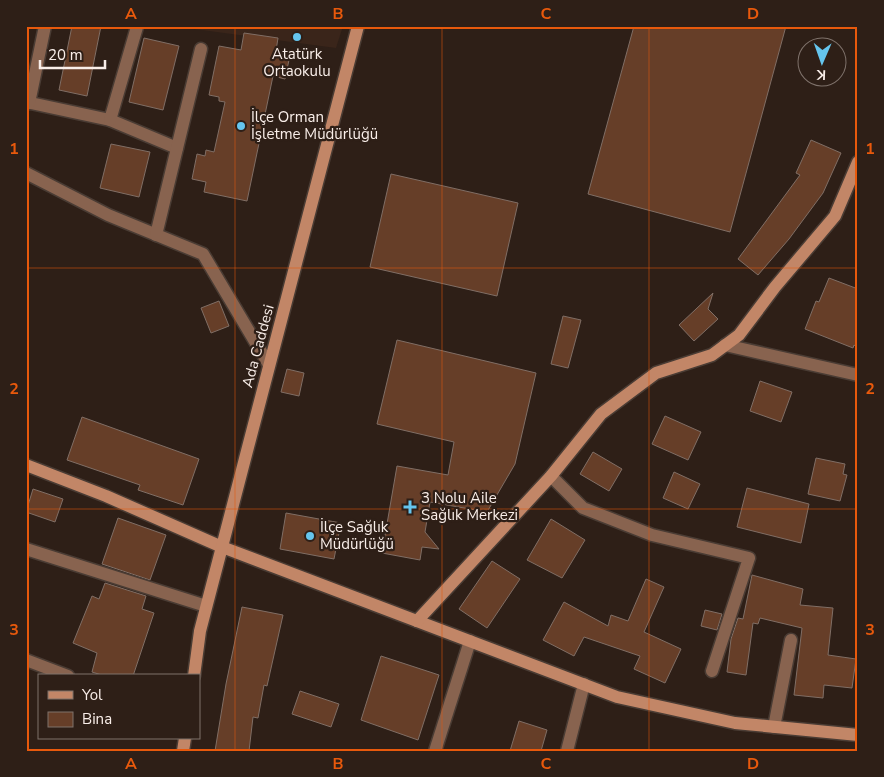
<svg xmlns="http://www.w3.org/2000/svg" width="884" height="777" font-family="'Nunito Sans',sans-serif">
<rect width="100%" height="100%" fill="#2e1f17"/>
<!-- built -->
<path fill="#3a251a" d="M172 26H343L336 48Z"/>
<!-- building -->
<g fill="#663e28" stroke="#806e65">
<path d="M72 26H101L87 96 59 90Z"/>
<path d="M634 26H786L730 232 588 194Z"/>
<path d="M244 33 278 38 275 57 289 60 285 79 273 76 247 201 204 192 206 182 192 179 197 154 205 156 206 150 214 152 225 102 219 101V97L209 95 219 46 241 50Z"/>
<path d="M144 38 179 46 163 110 129 102Z"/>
<path d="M811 140 841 153 823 193 789 239 758 275 738 259 800 175 796 173Z"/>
<path d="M111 144 150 152 139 197 100 188Z"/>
<path d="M391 174 518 203 497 296 370 267Z"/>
<path d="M829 278 858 289V348L854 345 853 348 805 329 816 301 819 302Z"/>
<path d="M713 293 708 309 718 319 694 341 679 325Z"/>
<path d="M219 301 229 326 211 333 201 308Z"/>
<path d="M563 316 581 320 568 368 551 364Z"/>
<path d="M397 340 536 373 515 464 487 512 430 502 425 532 439 549 422 547 420 560 382 553 397 466 448 475 454 442 377 424Z"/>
<path d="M287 369 304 373 299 396 281 392Z"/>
<path d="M760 381 792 392 781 422 750 411Z"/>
<path d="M665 416 701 432 688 460 652 444Z"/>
<path d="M82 417 199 459 183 505 138 490 140 485 67 460Z"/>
<path d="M593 452 622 469 609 491 580 474Z"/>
<path d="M816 458 845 464 843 474 847 475 840 501 808 494Z"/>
<path d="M674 472 700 484 688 509 663 498Z"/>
<path d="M747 488 809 504 801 543 737 527Z"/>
<path d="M33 489 63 499 55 522 26 512Z"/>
<path d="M286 513 341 523 334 559 280 549Z"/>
<path d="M118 518 166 535 150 580 102 564Z"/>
<path d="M551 519 585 540 562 578 527 560Z"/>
<path d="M492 561 520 579 487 628 459 609Z"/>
<path d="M752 575 803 589 800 605 833 608 828 655 856 659 852 688 824 685 823 698 794 695 802 628 760 618 758 624 753 623 746 675 727 672 731 639 738 618 743 619Z"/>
<path d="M646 579 664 587 644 632 681 649 665 683 634 669 640 656 584 637 574 656 543 640 564 602 608 626 611 615 628 621Z"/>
<path d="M105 583 146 596 142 609 154 613 133 676H105L92 672 97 653 73 643 92 596 99 599Z"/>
<path d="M242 607 283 615 267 686 264 685 258 718 253 717 249 751H215L226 684Z"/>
<path d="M705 610 722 614 717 630 701 626Z"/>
<path d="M381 656 439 675 418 740 361 720Z"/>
<path d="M300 691 339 704 331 727 292 714Z"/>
<path d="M519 721 547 730 541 751H510Z"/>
</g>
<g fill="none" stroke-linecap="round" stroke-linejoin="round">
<defs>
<g id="street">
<path d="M26 102 110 120 177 148"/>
<path d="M29 103 45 26"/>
<path d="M110 120 137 27"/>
<path d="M26 173 108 215 203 254 269 365"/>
<path d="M156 235 201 49"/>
<path d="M725 345 858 375"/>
<path d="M551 476 583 508 652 535 749 558 712 671"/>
<path d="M26 549 206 606"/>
<path d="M26 660 68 676"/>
<path d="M774 727 791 640"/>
<path d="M435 751 470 641"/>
<path d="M567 751 584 684"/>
</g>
<g id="secondary">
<path d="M26 465 106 496 222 547 617 697 735 723 858 735"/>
<path d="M417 621 551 476 601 414 656 373 712 355 739 335 775 287 835 216 858 162"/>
<path d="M194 676 200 631 358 26"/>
<path d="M183 751 185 738"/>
</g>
</defs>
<!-- street casing -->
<use href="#street" stroke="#4a3c34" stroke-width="15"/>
<!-- secondary casing -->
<use href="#secondary" stroke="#4a3c34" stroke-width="15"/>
<!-- street -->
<use href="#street" stroke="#88634f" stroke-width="12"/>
<!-- secondary -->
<use href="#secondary" stroke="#c28667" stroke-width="12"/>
</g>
<!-- grid -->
<path fill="none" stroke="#e8590c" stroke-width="1" stroke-opacity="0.55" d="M235 26V751M442 26V751M649 26V751M26 268H858M26 509H858"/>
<!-- markers -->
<g fill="#65c5ee" stroke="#2e1f17" stroke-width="2">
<circle cx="297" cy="37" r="5"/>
<circle cx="241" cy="126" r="5"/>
<path d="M407.5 499.5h5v5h5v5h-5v5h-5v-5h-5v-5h5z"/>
<circle cx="310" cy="536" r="5"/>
</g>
<g text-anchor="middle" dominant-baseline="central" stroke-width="4.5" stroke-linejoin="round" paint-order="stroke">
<!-- poi labels -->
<g font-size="15" fill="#f9eee9" stroke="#2e1f17" text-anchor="start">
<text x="297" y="54" text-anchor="middle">Atatürk<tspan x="297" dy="17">Ortaokulu</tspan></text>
<text x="251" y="117">İlçe Orman<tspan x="251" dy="17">İşletme Müdürlüğü</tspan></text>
<text x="421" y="498">3 Nolu Aile<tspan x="421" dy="17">Sağlık Merkezi</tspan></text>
<text x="320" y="527">İlçe Sağlık<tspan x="320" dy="17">Müdürlüğü</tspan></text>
</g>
<!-- street labels -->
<g font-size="15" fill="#f9eee9" stroke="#2e1f17">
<text transform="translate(258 346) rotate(-75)">Ada Caddesi</text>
</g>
</g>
<!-- border -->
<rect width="884" height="777" fill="none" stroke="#2e1f17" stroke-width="55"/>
<!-- legend -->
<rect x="38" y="674" width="162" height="65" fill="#2e1f17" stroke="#7f726b"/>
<rect x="48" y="691" width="25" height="8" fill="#c28667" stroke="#7f726b"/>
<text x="82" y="700" font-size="15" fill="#f9eee9">Yol</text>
<rect x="48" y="712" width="25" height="15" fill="#663e28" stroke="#7f726b"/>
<text x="82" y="724" font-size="15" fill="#f9eee9">Bina</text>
<!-- north arrow -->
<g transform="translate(822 62) rotate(182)"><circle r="24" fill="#2e1f17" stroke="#7f726b"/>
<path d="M0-4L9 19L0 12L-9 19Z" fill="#65c5ee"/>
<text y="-8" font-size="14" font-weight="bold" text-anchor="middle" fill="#f9eee9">K</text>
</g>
<!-- scale -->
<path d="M40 60v8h65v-8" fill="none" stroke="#f9eee9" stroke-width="2.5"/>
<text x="48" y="60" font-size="15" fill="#f9eee9" stroke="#2e1f17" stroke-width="4" paint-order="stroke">20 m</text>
<rect x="28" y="28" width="828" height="722" fill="none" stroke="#e8590c" stroke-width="2"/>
<g font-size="16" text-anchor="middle" font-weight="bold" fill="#e8590c">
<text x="131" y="19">A</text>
<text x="338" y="19">B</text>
<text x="546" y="19">C</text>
<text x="753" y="19">D</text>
<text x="14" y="154">1</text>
<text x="870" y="154">1</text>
<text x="14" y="394">2</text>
<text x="870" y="394">2</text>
<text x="14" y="635">3</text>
<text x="870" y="635">3</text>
<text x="131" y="769">A</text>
<text x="338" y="769">B</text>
<text x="546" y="769">C</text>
<text x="753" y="769">D</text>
</g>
</svg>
